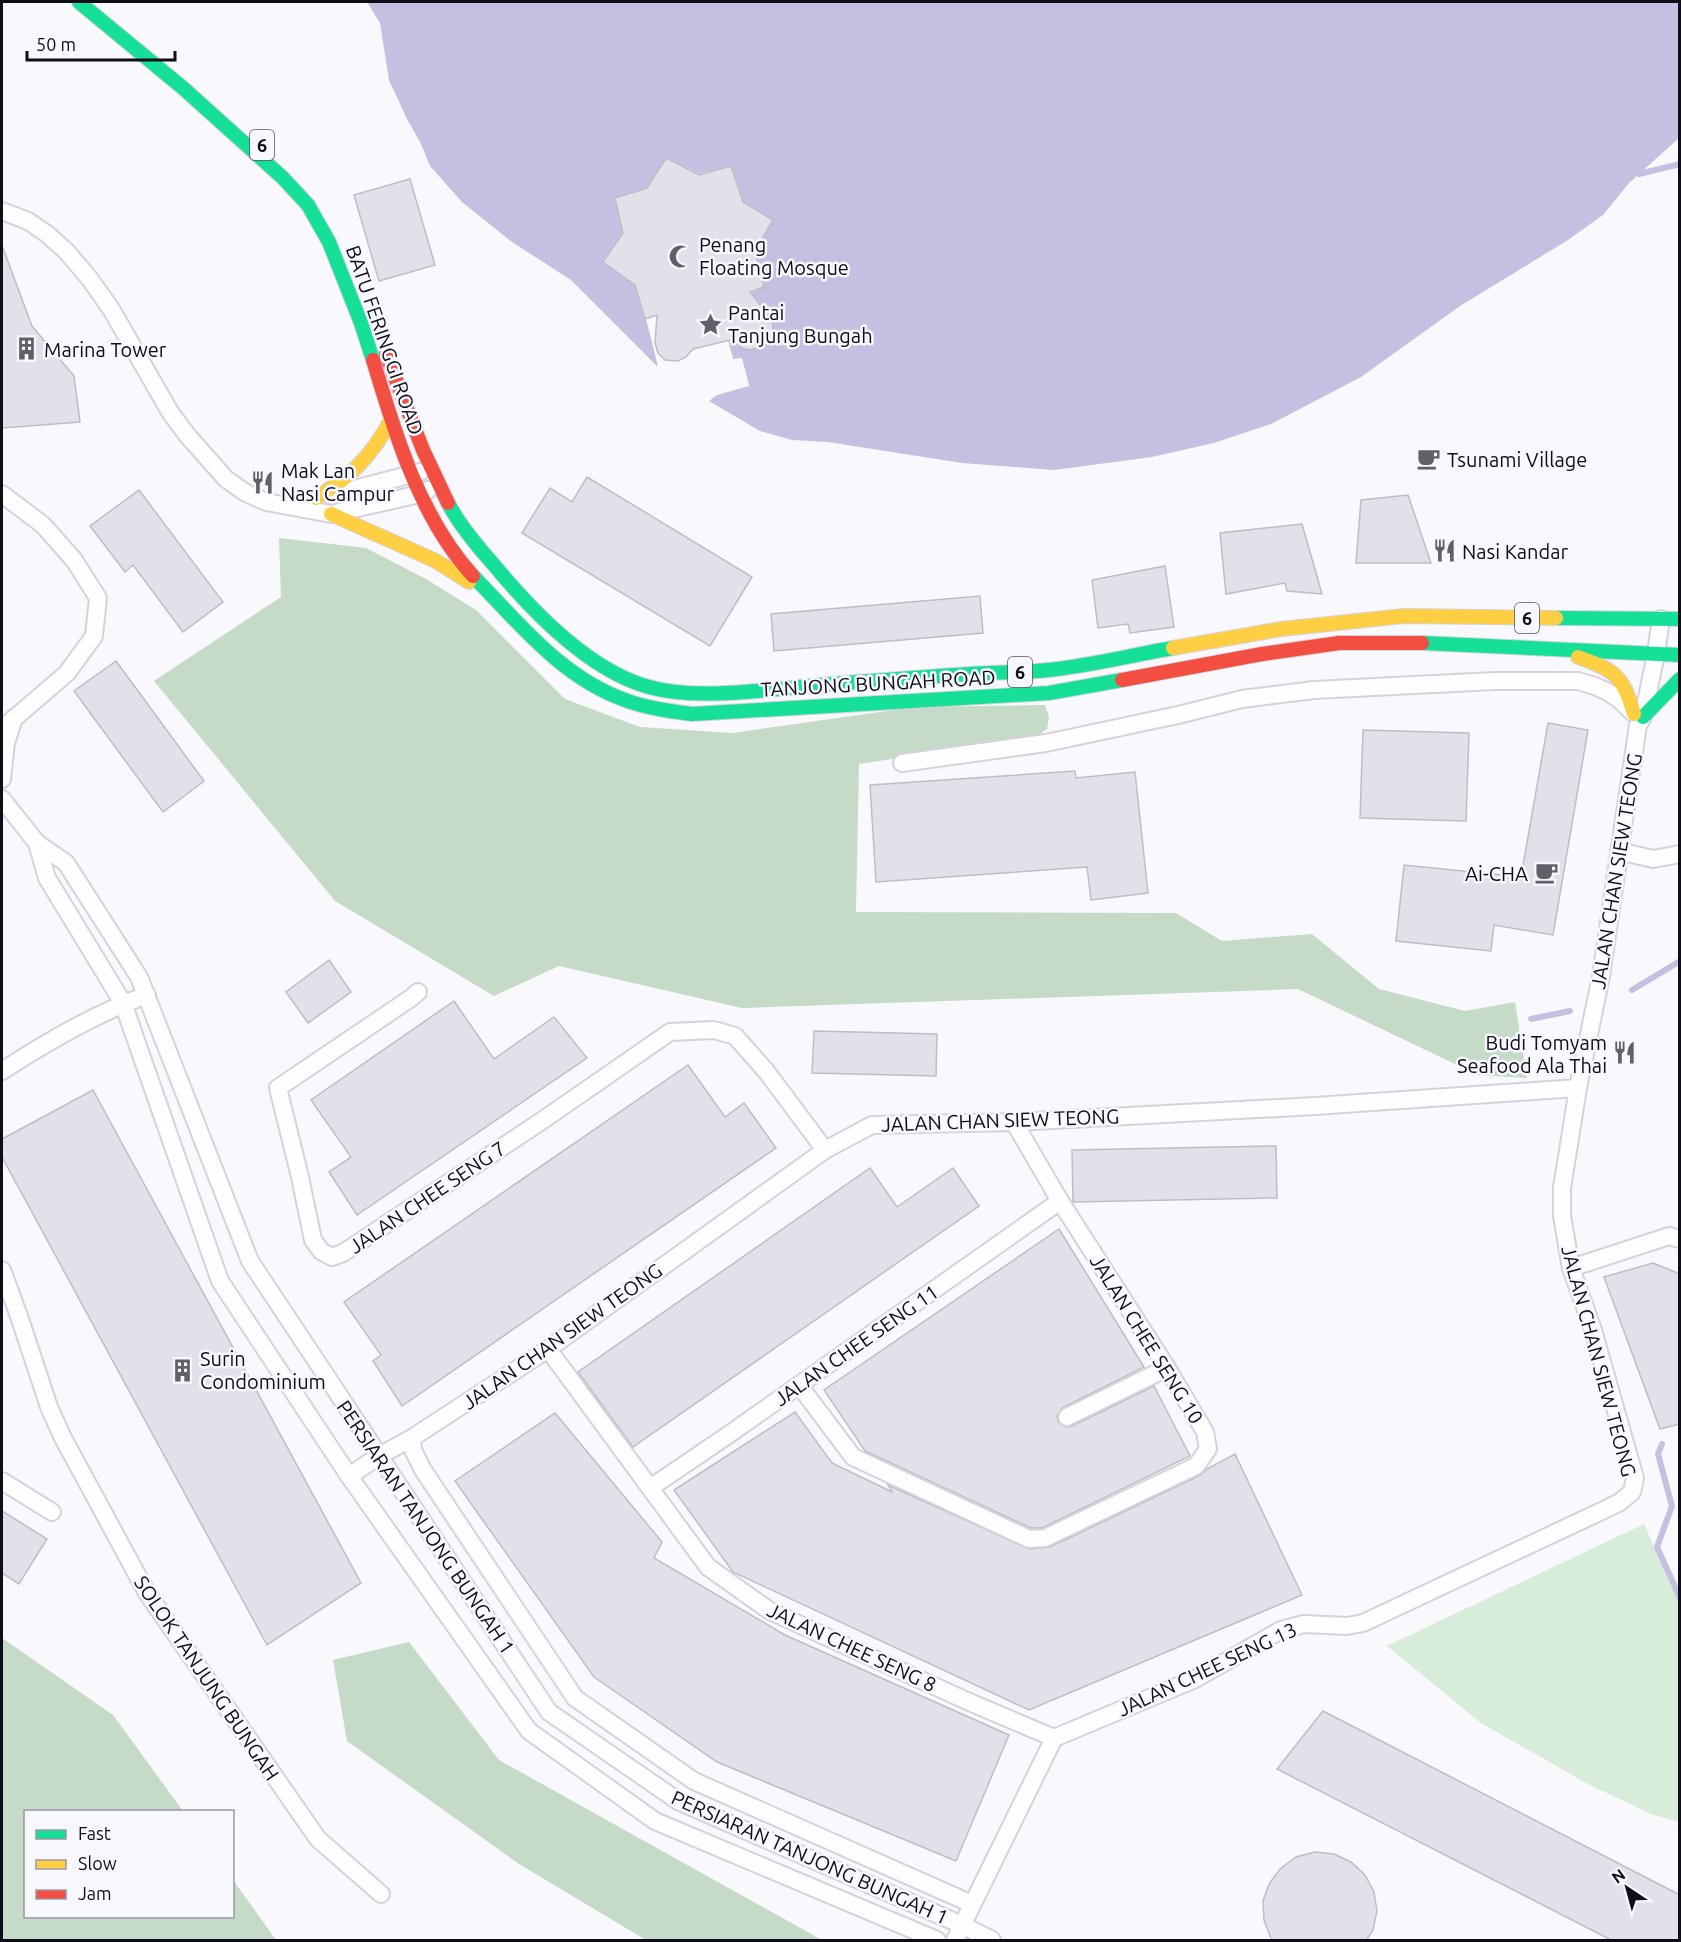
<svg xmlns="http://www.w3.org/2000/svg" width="1681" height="1942" font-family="Ubuntu,sans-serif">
<rect width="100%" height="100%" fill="#f8f8fd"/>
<!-- green -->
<path fill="#d7ecd9" d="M1644 1524 1679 1602V1822L1651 1814 1588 1784 1481 1723 1387 1646Z"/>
<!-- forest -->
<g fill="#c5dac7">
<path d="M279 538 366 548 426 579 476 610 565 699 640 727 733 733 915 707 1045 705 1049 717 1047 729 1036 737 859 764 856 912 1176 913 1222 941 1312 934 1379 989 1465 1011 1515 1002 1527 1078 1478 1075 1298 989 742 1008 559 966 494 996 335 901 154 681 281 597Z"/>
<path d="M2 1638 113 1715 183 1811 26 1812V1916H232L233 1880 276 1940H2Z"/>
<path d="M409 1642 499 1760 822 1940H646L519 1864 347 1741 333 1660Z"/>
</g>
<!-- water -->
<path fill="#c3c0e2" d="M367 2H1679V138L1629 183 1603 215 1568 240 1460 306 1361 377 1271 424 1214 443 1152 457 1054 470 962 463 828 442 792 440 760 431 709 401 717 395 749 385 742 359H733L728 340 754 303 749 293 755 251 743 202 731 166 699 175 666 158 647 188 615 198C627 255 645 310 658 367L571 280 512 242 462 202 430 166 421 144 407 119 389 80 380 23Z"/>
<!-- pier -->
<path fill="#f8f8fd" d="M666 158 699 174 731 166 743 202 773 220 755 251 764 287 750 293 754 303 764 309 772 320 773 329 750 350 742 348 732 340 728 341 733 359 742 358 749 386 717 395 716 392 745 384 740 362H733L730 360 725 341 638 283 649 318 645 319 635 285 603 262 623 233 615 198 647 188Z"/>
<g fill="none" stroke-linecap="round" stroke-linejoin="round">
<!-- stream -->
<g stroke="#c3c0e2" stroke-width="6">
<path d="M1639 174 1680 164"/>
<path d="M1632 990 1680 961"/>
<path d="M1531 1019 1570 1011"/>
<path d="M1662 1444 1658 1454 1672 1506 1657 1547 1680 1598"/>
</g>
</g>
<!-- building -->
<g fill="#e1e1ea" stroke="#bdbdc4" stroke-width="1.5">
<path d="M666 158 699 175 731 166 743 202 773 220 755 251 764 287 750 292 772 320 773 329 770 340 761 347 750 350 742 348 730 340 693 349 686 357 678 361 665 360 658 353 655 343 657 315 645 319 635 285 603 262 623 233 615 198 647 188Z"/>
<path d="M410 179 435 265 379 281 354 195Z"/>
<path d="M3 248 32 326 74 376 80 422 2 428V249Z"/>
<path d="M587 477 752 577 710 646 522 533 550 488 572 502Z"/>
<path d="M139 490 223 602 183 632 133 565 125 572 90 526Z"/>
<path d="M1408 495 1431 563H1356L1361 500Z"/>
<path d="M1302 524 1322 594 1287 591 1285 583 1226 594 1220 533Z"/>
<path d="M1165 566 1174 627 1130 633 1128 624 1098 628 1092 580Z"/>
<path d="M980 596 983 633 774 651 771 614Z"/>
<path d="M116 661 204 781 163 812 74 691Z"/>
<path d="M1548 723 1588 730 1553 935 1494 925 1491 951 1396 941 1404 865 1521 877Z"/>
<path d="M1363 730 1469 733 1466 821 1360 818Z"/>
<path d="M1075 771 1076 778 1135 772 1148 893 1091 900 1087 867 876 882 870 785Z"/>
<path d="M329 960 351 992 308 1023 286 992Z"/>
<path d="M454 1001 494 1059 554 1017 587 1058 357 1215 329 1172 351 1157 311 1100Z"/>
<path d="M814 1031 937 1034 936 1076 812 1073Z"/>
<path d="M688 1065 725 1117 744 1103 776 1148 402 1406 373 1361 381 1355 344 1302Z"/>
<path d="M93 1090 361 1583 267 1645 2 1157V1139Z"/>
<path d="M1276 1146 1277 1198 1073 1202 1072 1150Z"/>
<path d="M870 1168 897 1207 953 1168 979 1206 633 1447 578 1372Z"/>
<path d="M1059 1229 1144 1367 1062 1408 1057 1416 1058 1422 1066 1427 1072 1426 1154 1386 1190 1456 1042 1528H1031L865 1451 824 1390Z"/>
<path d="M1653 1263 1680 1274V1424L1660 1429 1604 1277Z"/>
<path d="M795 1412 832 1463 892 1492 888 1485 1029 1549 1050 1547 1201 1475 1207 1469 1235 1454 1302 1595 1029 1710 733 1572 674 1490Z"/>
<path d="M555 1413 662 1542 654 1558 785 1635 1009 1735 956 1861 717 1762 594 1677 455 1481Z"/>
<path d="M2 1511 47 1539 19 1584 2 1573Z"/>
<path d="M1323 1711 1680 1895V1941H1613L1277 1769Z"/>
<path d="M1315 1852 1334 1854 1351 1862 1365 1875 1374 1892 1377 1911 1373 1930 1366 1941H1272L1264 1920 1263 1901 1269 1884 1280 1869 1296 1857Z"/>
</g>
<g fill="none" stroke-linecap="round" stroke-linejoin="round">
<defs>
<g id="street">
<path d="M2 211 28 221 47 234 67 252 89 278 111 309 170 412 187 435 226 479 246 493 266 502 331 514 420 494 428 490"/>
<path d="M2 494 43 525 74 560 98 598 94 636 67 673 2 729"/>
<path d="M331 495 420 472"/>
<path d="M902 763 1046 743 1178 715 1242 699 1314 690 1494 681H1578L1595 686 1608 692 1620 700 1632 712"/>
<path d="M2 779 6 743 14 718"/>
<path d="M2 799 37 843 66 863 139 977 250 1261 549 1712 678 1801 962 1925 992 1940"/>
<path d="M37 843 47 878 123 1003 220 1281 349 1476 529 1731 655 1821 937 1940"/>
<path d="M1619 851 1653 859 1680 854"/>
<path d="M418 992 411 998 278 1088 300 1177 313 1240 321 1251 332 1257 343 1253 543 1120 670 1032 714 1030 735 1036 766 1071 825 1150"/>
<path d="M2 1071C47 1042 96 1013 147 995"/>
<path d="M1571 1268 1669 1236 1680 1239"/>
<path d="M2 1270 19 1316 49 1407 63 1438 147 1593 318 1839 381 1894"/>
<path d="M548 1349 708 1567 770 1611 967 1701 1054 1738"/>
<path d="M799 1385 853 1457 1029 1539 1045 1538 1196 1466 1208 1449 1205 1432 1167 1368 1060 1201 1014 1122"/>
<path d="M1067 1417 1167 1368"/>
<path d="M412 1438 413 1450 423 1470 575 1698 694 1781 972 1904"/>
<path d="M349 1476 379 1456 412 1438 548 1349 825 1150 872 1125 1014 1122 1315 1106 1578 1088"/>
<path d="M2 1481 52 1512"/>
<path d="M650 1488 731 1433 1060 1201"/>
<path d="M955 1940 1054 1738 1195 1679 1281 1630 1304 1624 1347 1626 1363 1623 1606 1509 1620 1502 1632 1492 1635 1478 1593 1330 1571 1268 1562 1216V1188L1578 1088 1601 976 1638 725 1643 717 1656 654 1661 619"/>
</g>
<g id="fast">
<path d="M79 2 183 88 283 178 308 205 329 242 361 323 373 360"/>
<path d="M448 503C460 526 477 546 494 565 532 611 590 671 649 687 699 701 769 689 821 685 871 681 921 677 971 674 996 672 1022 673 1048 670 1090 666 1132 655 1173 648"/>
<path d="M473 576C518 622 562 678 625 700 646 708 669 711 692 714L1049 693 1122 680"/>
<path d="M1556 618 1680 619"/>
<path d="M1422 643 1680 655"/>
<path d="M1643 717 1680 679"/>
</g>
<g id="slow">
<path d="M316 498C351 476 371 457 391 420"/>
<path d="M331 514 436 561 469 582"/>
<path d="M1173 648 1281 629 1404 616 1556 618"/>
<path d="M1578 657C1615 670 1623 676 1634 714"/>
</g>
<g id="jam">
<path d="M386 354 423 450 448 503"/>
<path d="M373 360C395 434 420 518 473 576"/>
<path d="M1122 680 1262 654 1339 643H1422"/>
</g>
</defs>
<!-- street casing -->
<use href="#street" stroke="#d4d3dc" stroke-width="20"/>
<!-- fast casing -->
<use href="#fast" stroke="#d4d3dc" stroke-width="16"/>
<!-- slow casing -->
<use href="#slow" stroke="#d4d3dc" stroke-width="16"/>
<!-- jam casing -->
<use href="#jam" stroke="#d4d3dc" stroke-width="16"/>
<!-- street -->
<use href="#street" stroke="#fefeff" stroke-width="16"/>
<!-- fast -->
<use href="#fast" stroke="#16e098" stroke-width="14"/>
<!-- slow -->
<use href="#slow" stroke="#ffcf43" stroke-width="14"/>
<!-- jam -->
<use href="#jam" stroke="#f24e42" stroke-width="14"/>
</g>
<!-- icons -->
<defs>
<symbol id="mosque-bare" viewBox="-9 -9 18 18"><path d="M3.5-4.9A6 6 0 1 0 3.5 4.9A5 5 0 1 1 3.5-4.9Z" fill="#615f68" stroke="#f7f7fe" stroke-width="2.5" paint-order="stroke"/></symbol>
<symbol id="sight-bare" viewBox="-9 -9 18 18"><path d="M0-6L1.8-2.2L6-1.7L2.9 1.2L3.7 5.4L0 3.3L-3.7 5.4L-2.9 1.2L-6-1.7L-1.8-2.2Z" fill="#615f68" stroke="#f7f7fe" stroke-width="2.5" paint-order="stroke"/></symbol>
<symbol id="building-bare" viewBox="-9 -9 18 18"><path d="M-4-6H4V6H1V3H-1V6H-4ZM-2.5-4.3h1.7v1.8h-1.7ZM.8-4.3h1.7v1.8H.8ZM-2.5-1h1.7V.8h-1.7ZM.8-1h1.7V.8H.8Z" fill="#615f68" stroke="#f7f7fe" stroke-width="2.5" paint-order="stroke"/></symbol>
<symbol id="cafe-bare" viewBox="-9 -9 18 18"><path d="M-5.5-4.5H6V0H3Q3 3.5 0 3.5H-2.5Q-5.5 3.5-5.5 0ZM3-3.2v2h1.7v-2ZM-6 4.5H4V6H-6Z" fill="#615f68" stroke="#f7f7fe" stroke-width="2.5" paint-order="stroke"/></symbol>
<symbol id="restaurant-bare" viewBox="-9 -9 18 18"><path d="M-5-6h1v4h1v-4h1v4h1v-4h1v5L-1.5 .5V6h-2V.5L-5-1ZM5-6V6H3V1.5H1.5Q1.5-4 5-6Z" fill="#615f68" stroke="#f7f7fe" stroke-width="2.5" paint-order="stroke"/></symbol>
</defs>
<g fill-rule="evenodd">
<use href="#mosque-bare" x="664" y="240" width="33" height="33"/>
<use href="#sight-bare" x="694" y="308" width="33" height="33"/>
<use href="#building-bare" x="10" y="332" width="33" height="33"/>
<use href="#cafe-bare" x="1412" y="442" width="33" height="33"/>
<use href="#restaurant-bare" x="246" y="466" width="33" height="33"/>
<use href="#restaurant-bare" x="1428" y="534" width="33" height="33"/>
<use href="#cafe-bare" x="1530" y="856" width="33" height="33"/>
<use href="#restaurant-bare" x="1608" y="1036" width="33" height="33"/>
<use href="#building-bare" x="166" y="1354" width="33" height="33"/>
</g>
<g text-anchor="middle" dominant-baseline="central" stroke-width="5" stroke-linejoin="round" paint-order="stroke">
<!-- shield labels -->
<g fill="#f7f7fe" stroke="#55535d" stroke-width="1.5">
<rect x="250" y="130" width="24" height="30" rx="4.5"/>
<rect x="1515" y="603" width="24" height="30" rx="4.5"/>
<rect x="1008" y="657" width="24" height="30" rx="4.5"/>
</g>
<g font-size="18" font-weight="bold" fill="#0f0d18">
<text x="262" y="145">6</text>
<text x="1527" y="618">6</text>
<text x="1020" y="672">6</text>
</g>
<!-- poi labels -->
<g font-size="20" fill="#0f0d18" stroke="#f7f7fe" text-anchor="start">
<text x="699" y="244">Penang<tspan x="699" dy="23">Floating Mosque</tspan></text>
<text x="728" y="312">Pantai<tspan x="728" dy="23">Tanjung Bungah</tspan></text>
<text x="44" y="349">Marina Tower</text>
<text x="1447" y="459">Tsunami Village</text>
<text x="281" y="470">Mak Lan<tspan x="281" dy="23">Nasi Campur</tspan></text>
<text x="1462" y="551">Nasi Kandar</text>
<text x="1528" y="873" text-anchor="end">Ai-CHA</text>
<text x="1607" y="1042" text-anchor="end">Budi Tomyam<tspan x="1607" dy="23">Seafood Ala Thai</tspan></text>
<text x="200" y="1358">Surin<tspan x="200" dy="23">Condominium</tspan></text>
</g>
<!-- street labels -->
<g font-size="20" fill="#0f0d18" stroke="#f7f7fe">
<text transform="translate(385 340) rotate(71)">BATU FERINGGI ROAD</text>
<text transform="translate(878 683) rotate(-3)">TANJONG BUNGAH ROAD</text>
<text transform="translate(1616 871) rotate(-81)">JALAN CHAN SIEW TEONG</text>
<text transform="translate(1000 1120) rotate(-2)">JALAN CHAN SIEW TEONG</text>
<text transform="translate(427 1197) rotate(-34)">JALAN CHEE SENG 7</text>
<text transform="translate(562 1336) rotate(-35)">JALAN CHAN SIEW TEONG</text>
<text transform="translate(1147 1339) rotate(58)">JALAN CHEE SENG 10</text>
<text transform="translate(856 1345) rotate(-35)">JALAN CHEE SENG 11</text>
<text transform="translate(1599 1361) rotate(75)">JALAN CHAN SIEW TEONG</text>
<text transform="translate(426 1527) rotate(56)">PERSIARAN TANJONG BUNGAH 1</text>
<text transform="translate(852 1647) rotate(25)">JALAN CHEE SENG 8</text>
<text transform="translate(1207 1669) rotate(-25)">JALAN CHEE SENG 13</text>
<text transform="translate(207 1678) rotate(56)">SOLOK TANJUNG BUNGAH</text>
<text transform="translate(810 1857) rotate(24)">PERSIARAN TANJONG BUNGAH 1</text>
</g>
</g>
<!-- border -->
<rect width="1681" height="1942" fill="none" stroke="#0f0d18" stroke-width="6"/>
<!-- legend -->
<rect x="24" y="1810" width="210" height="108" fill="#f7f7fe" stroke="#9a99a2" stroke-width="1.5"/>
<rect x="36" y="1830" width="30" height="9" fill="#16e098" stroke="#9a99a2" stroke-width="1.5"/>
<text x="78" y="1840" font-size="18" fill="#0f0d18">Fast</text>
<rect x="36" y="1860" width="30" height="9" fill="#ffcf43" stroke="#9a99a2" stroke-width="1.5"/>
<text x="78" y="1870" font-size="18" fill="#0f0d18">Slow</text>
<rect x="36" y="1890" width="30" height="9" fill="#f24e42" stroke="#9a99a2" stroke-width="1.5"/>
<text x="78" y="1900" font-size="18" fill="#0f0d18">Jam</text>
<!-- north arrow -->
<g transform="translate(1627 1888) rotate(324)" stroke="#f7f7fe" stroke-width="4.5" paint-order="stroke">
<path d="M0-4.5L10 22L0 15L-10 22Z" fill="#0f0d18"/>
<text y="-9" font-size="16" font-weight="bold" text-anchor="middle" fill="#0f0d18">N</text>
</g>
<!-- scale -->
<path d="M27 51v9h148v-9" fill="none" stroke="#0f0d18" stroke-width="3"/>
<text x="36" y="51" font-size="18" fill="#0f0d18" stroke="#f7f7fe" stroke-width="4.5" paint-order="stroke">50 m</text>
</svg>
